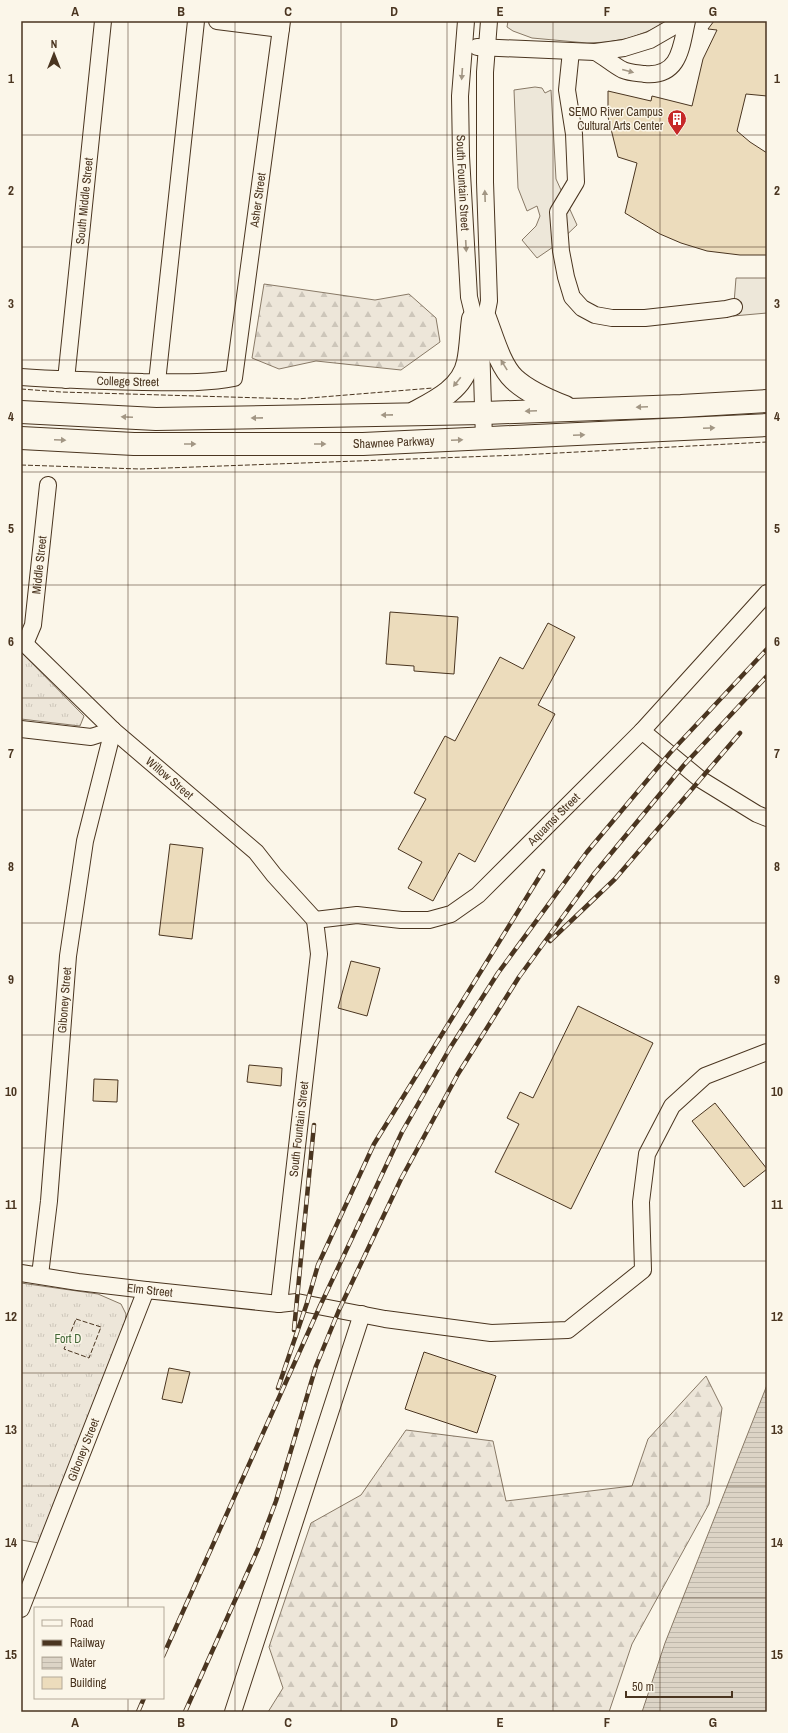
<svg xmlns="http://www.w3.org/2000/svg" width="788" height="1733" font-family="'Archivo Narrow',sans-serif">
<defs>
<pattern id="grass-tufts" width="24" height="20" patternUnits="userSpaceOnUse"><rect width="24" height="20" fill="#ede6d9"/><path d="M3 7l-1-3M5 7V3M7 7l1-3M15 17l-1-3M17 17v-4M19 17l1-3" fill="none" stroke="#cdc6ba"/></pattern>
<pattern id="forest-firs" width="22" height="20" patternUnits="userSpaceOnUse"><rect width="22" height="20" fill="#ede6d9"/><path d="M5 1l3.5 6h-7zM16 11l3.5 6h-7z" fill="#cdc6ba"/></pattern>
<pattern id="water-rules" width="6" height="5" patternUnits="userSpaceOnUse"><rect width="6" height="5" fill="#dcd4c6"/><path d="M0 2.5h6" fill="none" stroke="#beb7aa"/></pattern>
</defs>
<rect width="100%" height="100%" fill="#fbf6e9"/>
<!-- grass -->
<g fill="url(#grass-tufts)" stroke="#887966">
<path d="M21 652 84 716 80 726 21 719Z"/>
<path d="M21 1283 98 1294 121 1304 126 1314 125 1324 39 1543 21 1540Z"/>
</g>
<!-- forest -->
<g fill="url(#forest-firs)" stroke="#887966">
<path d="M264 284 375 300 409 294 436 318 440 342 401 370 316 361 279 369 252 358Z"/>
<path d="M706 1376 722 1408 709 1504 632 1644 609 1712H268L283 1688 269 1647 311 1523 361 1495 406 1430 493 1441 506 1501 632 1486 648 1439Z"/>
</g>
<!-- parking -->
<g fill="#ede7d9" stroke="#887966">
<path d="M508 21H668L651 30 630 38 608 42 587 43 532 38 513 31 507 27Z"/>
<path d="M535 87 542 88 545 93 551 90 556 179 577 225 556 245 537 258 522 240 536 226 540 216 537 206 527 211 518 188 514 90Z"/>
<path d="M736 278H767V313L733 316Z"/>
</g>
<!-- water -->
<path fill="url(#water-rules)" stroke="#887966" d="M767 1385V1712H642L665 1643Z"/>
<!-- building -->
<g fill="#ecdcbc" stroke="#4a3520">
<path d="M714 21H767V96L746 94 737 131 750 142 767 153V255H740L707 251 681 243 660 234 625 213 637 163 618 157 608 117V91L651 101 652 96 692 106 703 59 717 30 708 29Z"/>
<path d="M390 612 458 617 454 674 414 671V666L386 664Z"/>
<path d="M548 623 575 637 538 705 555 714 475 862 459 853 433 901 408 888 422 862 398 849 426 799 414 793 445 736 455 741 500 657 523 669Z"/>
<path d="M170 844 203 848 192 939 159 935Z"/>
<path d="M351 961 380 968 367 1016 338 1008Z"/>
<path d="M578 1006 653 1043 571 1209 495 1172 519 1124 507 1118 520 1092 533 1098Z"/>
<path d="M249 1065 282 1068 281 1086 247 1082Z"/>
<path d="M94 1079 118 1080 117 1102 93 1101Z"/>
<path d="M715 1103 767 1169 744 1187 692 1121Z"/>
<path d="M424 1352 496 1376 477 1433 405 1409Z"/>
<path d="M169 1368 190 1372 182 1403 162 1399Z"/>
</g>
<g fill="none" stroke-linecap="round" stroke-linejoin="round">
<defs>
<g id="minor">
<path d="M217 21 281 29"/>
<path id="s1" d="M466 21 460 96 461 156 469 297 477 330"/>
<path d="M477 47 595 52 624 48 650 40 683 21"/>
<path d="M571 51 567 90 574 134 576 182 558 212 561 251 566 277 572 297 582 308 595 315 612 318H645L726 309 734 307"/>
<path d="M595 52C605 57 613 65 623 70 630 73 638 73 645 74 680 77 681 47 687 21"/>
<path id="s2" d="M21 377C62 380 102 381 143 382 173 382 204 384 234 378L282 21"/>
<path id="s3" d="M66 380 103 21"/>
<path d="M157 382 196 21"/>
<path d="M484 439 481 342 489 301 485 182V72L489 21"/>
<path id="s4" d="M21 640 113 730 256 852 274 875 315 920"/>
<path id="s5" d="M25 644 33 625 48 485"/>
<path d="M21 729 91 737 113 730"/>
<path d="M642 731 700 779 757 814 767 818"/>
<path id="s6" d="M21 1273 78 1282 146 1290 279 1304 297 1302 385 1319 491 1333 568 1330 643 1270 641 1202 647 1154 672 1106 705 1076 767 1052"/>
<path id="s7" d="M40 1275 49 1201 68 956 85 841 113 730"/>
<path id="s8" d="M279 1304 319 954 315 920 357 915 401 920H429L451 914 478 895 642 731 767 593"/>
<path id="s9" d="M21 1609 146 1290"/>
<path d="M233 1712 362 1314"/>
</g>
<g id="highway">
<path d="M485 318C492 336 500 366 514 379 528 392 547 400 565 407"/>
<path d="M21 412 156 419 267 417 484 413 681 406 767 401"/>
<path d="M416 412C437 401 463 388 468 362 471 348 471 333 473 319"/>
<path id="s10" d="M21 438 134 444H363L767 425"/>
</g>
</defs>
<!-- minor casing -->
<use href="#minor" stroke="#4a3520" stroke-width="18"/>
<!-- highway casing -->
<use href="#highway" stroke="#4a3520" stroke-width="24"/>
<!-- minor -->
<use href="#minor" stroke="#fbf6e9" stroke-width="16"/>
<!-- highway -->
<use href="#highway" stroke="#fbf6e9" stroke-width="22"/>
<defs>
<g id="rail">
<path d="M550 941 615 879 740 733"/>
<path d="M294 1330 314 1125"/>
<path d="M278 1388 307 1303 318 1265 374 1144 543 871"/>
<path d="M163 1656 320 1306 402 1132 450 1048 498 973 587 852 670 753 767 649"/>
<path d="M138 1712 144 1698"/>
<path d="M185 1712 258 1549 276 1501 316 1366 339 1310 401 1179 458 1074 519 977 594 874 684 765 767 676"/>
</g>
</defs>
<!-- rail casing -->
<use href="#rail" stroke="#4a3520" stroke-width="4.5"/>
<!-- rail -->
<use href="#rail" stroke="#fbf6e9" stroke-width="3" stroke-dasharray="9" stroke-linecap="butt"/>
<!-- fence -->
<g stroke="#4a3520" stroke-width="1" stroke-dasharray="5 2" stroke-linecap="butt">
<path d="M21 389 61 392 297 399 433 388"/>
<path d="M21 465 140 469 520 455 767 442"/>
<path d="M76 1319 101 1327 89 1358 64 1349Z"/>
</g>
</g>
<!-- one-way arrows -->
<defs><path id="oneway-solid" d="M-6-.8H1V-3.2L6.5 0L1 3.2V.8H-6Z"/></defs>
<g fill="#a29684">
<use href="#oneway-solid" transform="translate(628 71) rotate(15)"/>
<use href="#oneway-solid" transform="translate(462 74) rotate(94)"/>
<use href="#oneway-solid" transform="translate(485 196) rotate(-92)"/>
<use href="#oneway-solid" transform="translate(466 246) rotate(87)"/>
<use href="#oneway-solid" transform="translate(504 365) rotate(-122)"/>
<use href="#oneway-solid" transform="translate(457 382) rotate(129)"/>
<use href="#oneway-solid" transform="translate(642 407) rotate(178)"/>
<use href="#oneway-solid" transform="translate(531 411) rotate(178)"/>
<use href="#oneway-solid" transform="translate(387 415) rotate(179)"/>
<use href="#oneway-solid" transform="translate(127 417) rotate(-177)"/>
<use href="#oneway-solid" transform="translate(257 418) rotate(179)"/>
<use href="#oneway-solid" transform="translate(709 428) rotate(-3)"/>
<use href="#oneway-solid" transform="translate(579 435) rotate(-3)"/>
<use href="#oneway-solid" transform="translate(60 440) rotate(3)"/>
<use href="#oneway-solid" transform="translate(457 440) rotate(-2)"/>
<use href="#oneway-solid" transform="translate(190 444)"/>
<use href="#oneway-solid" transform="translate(320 444)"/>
</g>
<!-- grid -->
<path fill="none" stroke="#4a3520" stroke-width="1" stroke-opacity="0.55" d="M128 21V1608M235 21V1712M341 21V1712M447 21V1712M553 21V1712M660 21V1712M21 135H767M21 247H767M21 360H767M21 472H767M21 585H767M21 698H767M21 810H767M21 923H767M21 1035H767M21 1148H767M21 1261H767M21 1373H767M21 1486H767M21 1598H767M128 1698V1712"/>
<!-- icons -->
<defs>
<symbol id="building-pin" viewBox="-11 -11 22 30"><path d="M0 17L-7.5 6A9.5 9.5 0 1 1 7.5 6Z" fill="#c62828" stroke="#fbf6e9"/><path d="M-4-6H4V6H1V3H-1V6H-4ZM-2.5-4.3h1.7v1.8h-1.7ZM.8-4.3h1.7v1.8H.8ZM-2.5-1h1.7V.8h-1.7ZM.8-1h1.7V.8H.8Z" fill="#fff"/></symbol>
</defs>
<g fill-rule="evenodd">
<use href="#building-pin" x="666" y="108" width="22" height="30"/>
</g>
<g text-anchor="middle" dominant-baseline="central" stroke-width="3" stroke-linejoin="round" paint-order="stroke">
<!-- poi labels -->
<g font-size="12" fill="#4a3520" stroke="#fbf6e9" text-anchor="end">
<text x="663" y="112">SEMO River Campus<tspan x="663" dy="14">Cultural Arts Center</tspan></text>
</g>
<!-- street labels -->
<g font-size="12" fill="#4a3520" stroke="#fbf6e9">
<text stroke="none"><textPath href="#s1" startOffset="162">South Fountain Street</textPath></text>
<text stroke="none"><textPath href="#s2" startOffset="393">Asher Street</textPath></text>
<text stroke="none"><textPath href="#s3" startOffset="180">South Middle Street</textPath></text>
<text stroke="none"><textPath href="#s2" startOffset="107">College Street</textPath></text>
<text stroke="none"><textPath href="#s10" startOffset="373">Shawnee Parkway</textPath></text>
<text stroke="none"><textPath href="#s5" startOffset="81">Middle Street</textPath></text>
<text stroke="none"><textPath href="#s4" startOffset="203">Willow Street</textPath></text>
<text stroke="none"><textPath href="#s8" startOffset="664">Aquamsi Street</textPath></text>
<text stroke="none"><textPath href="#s7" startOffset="276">Giboney Street</textPath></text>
<text stroke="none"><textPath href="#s8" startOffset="176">South Fountain Street</textPath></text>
<text stroke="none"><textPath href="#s6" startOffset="130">Elm Street</textPath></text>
<text stroke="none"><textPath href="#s9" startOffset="171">Giboney Street</textPath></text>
</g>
<!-- park labels -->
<g font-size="12" fill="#436837" stroke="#fbf6e9">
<text x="68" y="1339">Fort D</text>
</g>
</g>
<!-- border -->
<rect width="788" height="1733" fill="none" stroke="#fbf6e9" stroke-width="44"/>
<!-- legend -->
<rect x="34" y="1607" width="130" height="92" fill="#fbf6e9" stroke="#b4a999"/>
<rect x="42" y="1620" width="20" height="6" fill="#fbf6e9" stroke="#b4a999"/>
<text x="70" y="1627" font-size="12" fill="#4a3520">Road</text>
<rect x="42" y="1640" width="20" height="6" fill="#4a3520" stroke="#b4a999"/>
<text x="70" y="1647" font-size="12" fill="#4a3520">Railway</text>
<rect x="42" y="1657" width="20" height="12" fill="url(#water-rules)" stroke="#b4a999"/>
<text x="70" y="1667" font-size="12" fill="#4a3520">Water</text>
<rect x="42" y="1677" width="20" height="12" fill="#ecdcbc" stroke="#b4a999"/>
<text x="70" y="1687" font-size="12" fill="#4a3520">Building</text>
<!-- north arrow -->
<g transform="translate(54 54)" stroke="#fbf6e9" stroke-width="3" paint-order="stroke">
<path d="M0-3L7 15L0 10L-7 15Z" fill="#4a3520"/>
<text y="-6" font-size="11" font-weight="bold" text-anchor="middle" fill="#4a3520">N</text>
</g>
<!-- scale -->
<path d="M626 1691v6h106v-6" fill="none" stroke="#4a3520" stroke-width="2"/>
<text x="632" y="1691" font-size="12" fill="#4a3520" stroke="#fbf6e9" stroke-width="3" paint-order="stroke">50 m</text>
<rect x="22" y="22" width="744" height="1689" fill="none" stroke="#4a3520" stroke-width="1.5"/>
<g font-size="13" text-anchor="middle" font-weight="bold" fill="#4a3520">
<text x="75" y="16">A</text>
<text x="181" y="16">B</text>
<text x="288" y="16">C</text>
<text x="394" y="16">D</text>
<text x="500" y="16">E</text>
<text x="607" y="16">F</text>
<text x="713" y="16">G</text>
<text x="11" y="83">1</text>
<text x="777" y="83">1</text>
<text x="11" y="195">2</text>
<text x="777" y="195">2</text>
<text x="11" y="308">3</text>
<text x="777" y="308">3</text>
<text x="11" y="421">4</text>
<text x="777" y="421">4</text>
<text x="11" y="533">5</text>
<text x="777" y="533">5</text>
<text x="11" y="646">6</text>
<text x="777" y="646">6</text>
<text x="11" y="758">7</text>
<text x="777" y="758">7</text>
<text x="11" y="871">8</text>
<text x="777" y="871">8</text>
<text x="11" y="984">9</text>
<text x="777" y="984">9</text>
<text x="11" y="1096">10</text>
<text x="777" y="1096">10</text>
<text x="11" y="1209">11</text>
<text x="777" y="1209">11</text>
<text x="11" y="1321">12</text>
<text x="777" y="1321">12</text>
<text x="11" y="1434">13</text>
<text x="777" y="1434">13</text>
<text x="11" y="1547">14</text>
<text x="777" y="1547">14</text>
<text x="11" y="1659">15</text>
<text x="777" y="1659">15</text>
<text x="75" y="1727">A</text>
<text x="181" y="1727">B</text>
<text x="288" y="1727">C</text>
<text x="394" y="1727">D</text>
<text x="500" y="1727">E</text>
<text x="607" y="1727">F</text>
<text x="713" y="1727">G</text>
</g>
</svg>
